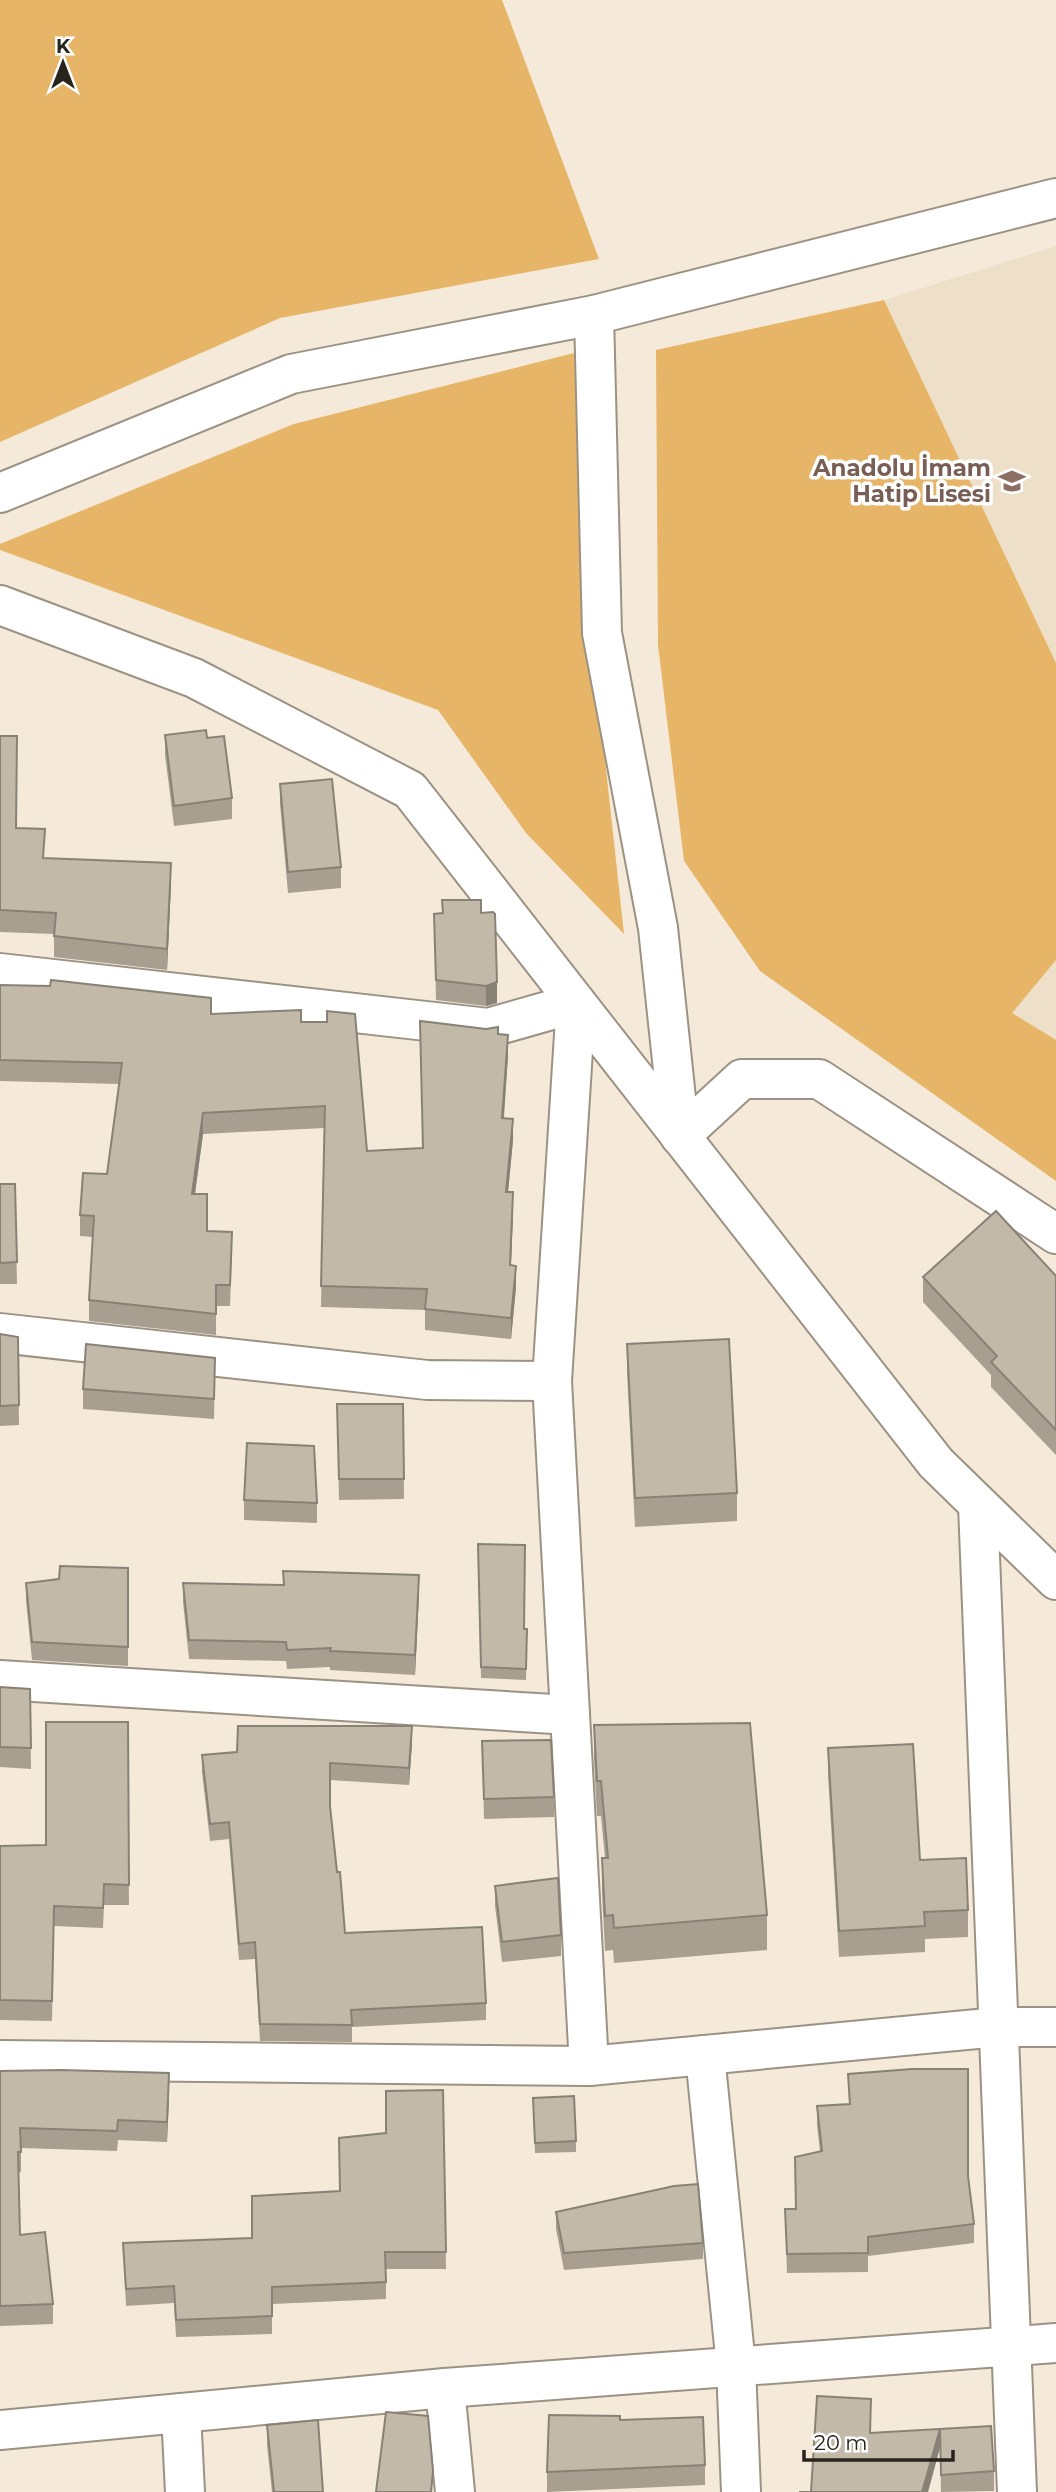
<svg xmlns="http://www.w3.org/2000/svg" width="1056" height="2492" font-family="Montserrat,sans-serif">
<rect width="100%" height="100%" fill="#f5eada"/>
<!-- built -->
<g fill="#eedfc8">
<path d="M1056 246V663L884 300Z"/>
<path d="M1056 960V1042L1011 1013Z"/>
</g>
<!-- forest -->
<g fill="#e6b568">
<path d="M0 0H502L599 259 280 318 0 442Z"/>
<path d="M884 300 1056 663V960L1012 1013 1056 1040V1181L760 971 684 861 658 645 656 350Z"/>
<path d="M574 353 594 659 624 934 526 833 438 710 0 550V544L294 424Z"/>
</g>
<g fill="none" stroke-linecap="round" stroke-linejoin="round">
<defs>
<g id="minor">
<path d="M594 315 602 633 658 928 680 1136"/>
<path d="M0 493 291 374 594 315 1056 198"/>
<path d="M0 605 194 678 410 790 936 1463 1056 1580"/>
<path d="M0 973 488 1028 576 1003 552 1381 589 2066"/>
<path d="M680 1136 742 1079H819L1056 1234"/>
<path d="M0 1333 427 1380 552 1381"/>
<path d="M978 1505 1017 2492"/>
<path d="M0 1680 570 1715"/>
<path d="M705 2055 736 2366 741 2492"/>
<path d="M0 2060 589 2066 998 2027H1056"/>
<path d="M445 2388 455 2492"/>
<path d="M181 2413 185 2492"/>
<path d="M0 2430 445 2388 1056 2343"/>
</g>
</defs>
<!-- minor casing -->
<use href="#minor" stroke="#9c9283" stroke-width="42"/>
<!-- minor -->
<use href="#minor" stroke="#fff" stroke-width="38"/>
</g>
<!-- wall -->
<g fill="#a89f91">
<path d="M165 735 207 738 232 798V819L174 826 165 755Z"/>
<path d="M0 736 16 828 44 858 171 884 167 970 54 957V934L0 932Z"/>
<path d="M280 784 341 867V888L288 893 280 804Z"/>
<path d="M481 913 497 1003 486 1006 436 1000 434 914Z"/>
<path d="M0 985 211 1014 301 1022 367 1151 423 1148 420 1042 498 1034 508 1056 504 1118 513 1140 508 1192 513 1213 511 1265 516 1287 511 1339 425 1330V1310L321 1307 324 1128 203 1134 195 1194 207 1231 232 1253 230 1306H216V1335L89 1321V1300L93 1237 80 1236V1215L107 1174 119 1084 0 1081Z"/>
<path d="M0 1184H15L17 1284H0Z"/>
<path d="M1056 1276V1455L991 1387V1375L923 1302V1277Z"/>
<path d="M0 1334 18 1337 19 1425 0 1426Z"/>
<path d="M627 1344 737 1493V1521L635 1527 627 1372Z"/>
<path d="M215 1358 214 1419 83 1409V1389Z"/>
<path d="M337 1404H403L404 1499 339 1500Z"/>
<path d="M244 1500 317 1503V1523L244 1520Z"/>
<path d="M478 1544 524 1629H527L526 1680 481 1678Z"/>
<path d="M128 1568V1666L32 1660 26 1601V1583Z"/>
<path d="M283 1571 419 1594 415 1675 330 1670V1667L287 1669 286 1661 189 1659 183 1602V1583L283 1585Z"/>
<path d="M0 1687 30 1689 31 1769 0 1767Z"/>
<path d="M128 1722 129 1905H104L103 1928 54 1926 52 2021 0 2020V1846L46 1845Z"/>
<path d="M594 1725 767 1915V1950L614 1963 613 1950 605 1951 602 1893V1858H605L601 1816H597L594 1760Z"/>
<path d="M482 1741 554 1797V1817L484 1819Z"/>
<path d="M412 1743 409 1785 330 1780V1806L345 1933 486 2003V2020L352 2027V2042L260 2041 255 1959 239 1960 229 1839 210 1841 202 1772V1755Z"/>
<path d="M828 1748 920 1860 968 1910V1937L925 1939V1952L839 1957 828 1775Z"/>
<path d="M495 1886 561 1935V1956L502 1962 495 1906Z"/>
<path d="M0 2071 169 2093 167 2142 118 2140 117 2151 21 2148V2172H18L20 2235 53 2304V2324L0 2326Z"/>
<path d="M848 2074 968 2176 974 2224V2243L868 2256V2272L787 2273 785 2209H795L820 2151 817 2125V2106L849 2104Z"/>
<path d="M443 2090 446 2269H386V2299L272 2304V2334L176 2337 174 2303 126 2306 123 2243 252 2238 340 2191 386 2133Z"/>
<path d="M533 2109 576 2141V2152L535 2153Z"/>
<path d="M556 2212 703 2243V2259L564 2270 556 2229Z"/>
<path d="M871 2419V2433L991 2426 994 2471V2491L941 2492 940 2448 811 2492Z"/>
<path d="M620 2420 705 2465V2485L547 2492V2472Z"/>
<path d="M267 2425 323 2492H272L267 2445Z"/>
</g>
<!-- shaded-wall -->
<g fill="#888276">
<path d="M171 863V884L167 970V949Z"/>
<path d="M497 982V1003L486 1006V986Z"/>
<path d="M508 1035V1056L502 1139V1118Z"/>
<path d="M203 1113V1134L192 1215V1194Z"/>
<path d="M513 1119V1140L506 1213V1192Z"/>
<path d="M513 1192V1213L510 1286V1265Z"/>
<path d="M516 1266V1287L511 1339V1318Z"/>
<path d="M419 1575V1594L415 1675V1655Z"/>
<path d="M412 1726V1743L409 1785V1768Z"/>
<path d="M169 2073V2093L167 2142V2122Z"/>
<path d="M940 2429V2448L928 2492H922Z"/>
</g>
<!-- building -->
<g fill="#c3b9a9" stroke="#888276" stroke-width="2">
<path d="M206 730 207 738 224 736 232 798 174 806 165 735Z"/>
<path d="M0 736H17L16 828 45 829 43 858 171 863 167 949 54 936 56 913 0 910Z"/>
<path d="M332 779 341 867 288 872 280 784Z"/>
<path d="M442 900H481V913L493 912 495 914 497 982 486 986 436 980 434 914 443 913Z"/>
<path d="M51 980 211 998V1014L301 1010V1022H327V1011L355 1014 367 1151 423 1148 420 1021 486 1029 498 1027V1034L508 1035 502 1118 513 1119 506 1192H513L510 1265 516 1266 511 1318 425 1309 427 1289 321 1286 325 1106 203 1113 192 1194H207V1231L232 1232 230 1285H216V1314L89 1300 94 1216 80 1215 83 1173 107 1174 122 1063 0 1060V985L50 986Z"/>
<path d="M0 1184H15L17 1262 0 1263Z"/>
<path d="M996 1211 1056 1276V1430L991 1362 997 1356 923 1277Z"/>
<path d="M0 1334 18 1337 19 1405 0 1406Z"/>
<path d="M729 1339 737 1493 635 1498 627 1344Z"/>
<path d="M86 1344 215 1358 214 1399 83 1389Z"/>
<path d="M337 1404H403L404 1479H339Z"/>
<path d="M247 1443 314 1446 317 1503 244 1500Z"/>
<path d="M478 1544 525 1545 524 1629H527L526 1669 481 1667Z"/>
<path d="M60 1566 128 1568V1647L32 1642 26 1583 59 1579Z"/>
<path d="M283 1571 419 1575 415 1655 330 1651 331 1648 287 1650 286 1642 189 1640 183 1583 284 1585Z"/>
<path d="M0 1687 30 1689 31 1748 0 1747Z"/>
<path d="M46 1722H128L129 1885 104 1884 103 1908 54 1906 52 2001 0 2000V1846L46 1845Z"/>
<path d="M750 1723 767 1915 614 1928 613 1915 605 1916 602 1858H608L601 1781H597L594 1725Z"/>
<path d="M238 1726H412L409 1768 330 1763V1806L337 1872H340L345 1933 482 1927 486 2003 351 2010 352 2025 260 2024 255 1942 239 1944 229 1822 210 1824 202 1755 237 1752Z"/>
<path d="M551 1740 554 1797 484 1799 482 1741Z"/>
<path d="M913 1744 920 1860 966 1858 968 1910 924 1912 925 1926 839 1931 828 1748Z"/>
<path d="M558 1878 561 1935 502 1942 495 1886Z"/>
<path d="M912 2069H968V2176L974 2224 868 2237V2253L787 2254 785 2209H796L795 2157 822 2151 817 2106 850 2104 848 2074Z"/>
<path d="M61 2070 169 2073 167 2122 118 2120 117 2131 20 2128 21 2152H18L20 2235 45 2232 53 2304 0 2306V2071Z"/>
<path d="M443 2090 446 2252H385L386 2282 272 2287V2316L176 2320 174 2286 126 2289 123 2243 252 2238V2196L340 2191 339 2138 386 2133V2091Z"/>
<path d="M574 2096 576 2141 535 2143 533 2098Z"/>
<path d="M698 2184 703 2243 564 2253 556 2212 674 2186Z"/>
<path d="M817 2396 871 2399 870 2433 991 2426 994 2471 941 2475 940 2429 922 2492H799H811Z"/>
<path d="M386 2412 428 2416 433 2471 431 2492H376Z"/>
<path d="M549 2415 620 2416V2420L703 2417 705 2465 547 2472Z"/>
<path d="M318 2420 323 2492H274L267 2425Z"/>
</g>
<!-- icons -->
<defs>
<symbol id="school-bare" viewBox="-9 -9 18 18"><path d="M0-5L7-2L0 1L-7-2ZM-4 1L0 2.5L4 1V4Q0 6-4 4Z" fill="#8d6e63" stroke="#fff" stroke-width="2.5" paint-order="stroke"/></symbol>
</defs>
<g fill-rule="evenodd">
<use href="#school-bare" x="993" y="462" width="38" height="38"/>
</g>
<g text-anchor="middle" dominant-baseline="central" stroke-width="7" stroke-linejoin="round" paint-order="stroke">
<!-- education labels -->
<g font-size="23" font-weight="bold" fill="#785e54" stroke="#fff" text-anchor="end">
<text x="991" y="468">Anadolu İmam<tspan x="991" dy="26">Hatip Lisesi</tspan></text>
</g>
</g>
<!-- north arrow -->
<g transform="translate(63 63)" stroke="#ffffff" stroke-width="5" paint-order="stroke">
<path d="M0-5L12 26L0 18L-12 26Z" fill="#27231d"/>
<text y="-10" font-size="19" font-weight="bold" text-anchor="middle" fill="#27231d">K</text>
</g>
<!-- scale -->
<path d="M804 2450v10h149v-10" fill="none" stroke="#27231d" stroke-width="3.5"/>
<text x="814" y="2450" font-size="21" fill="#27231d" stroke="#ffffff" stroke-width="5" paint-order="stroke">20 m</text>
</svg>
